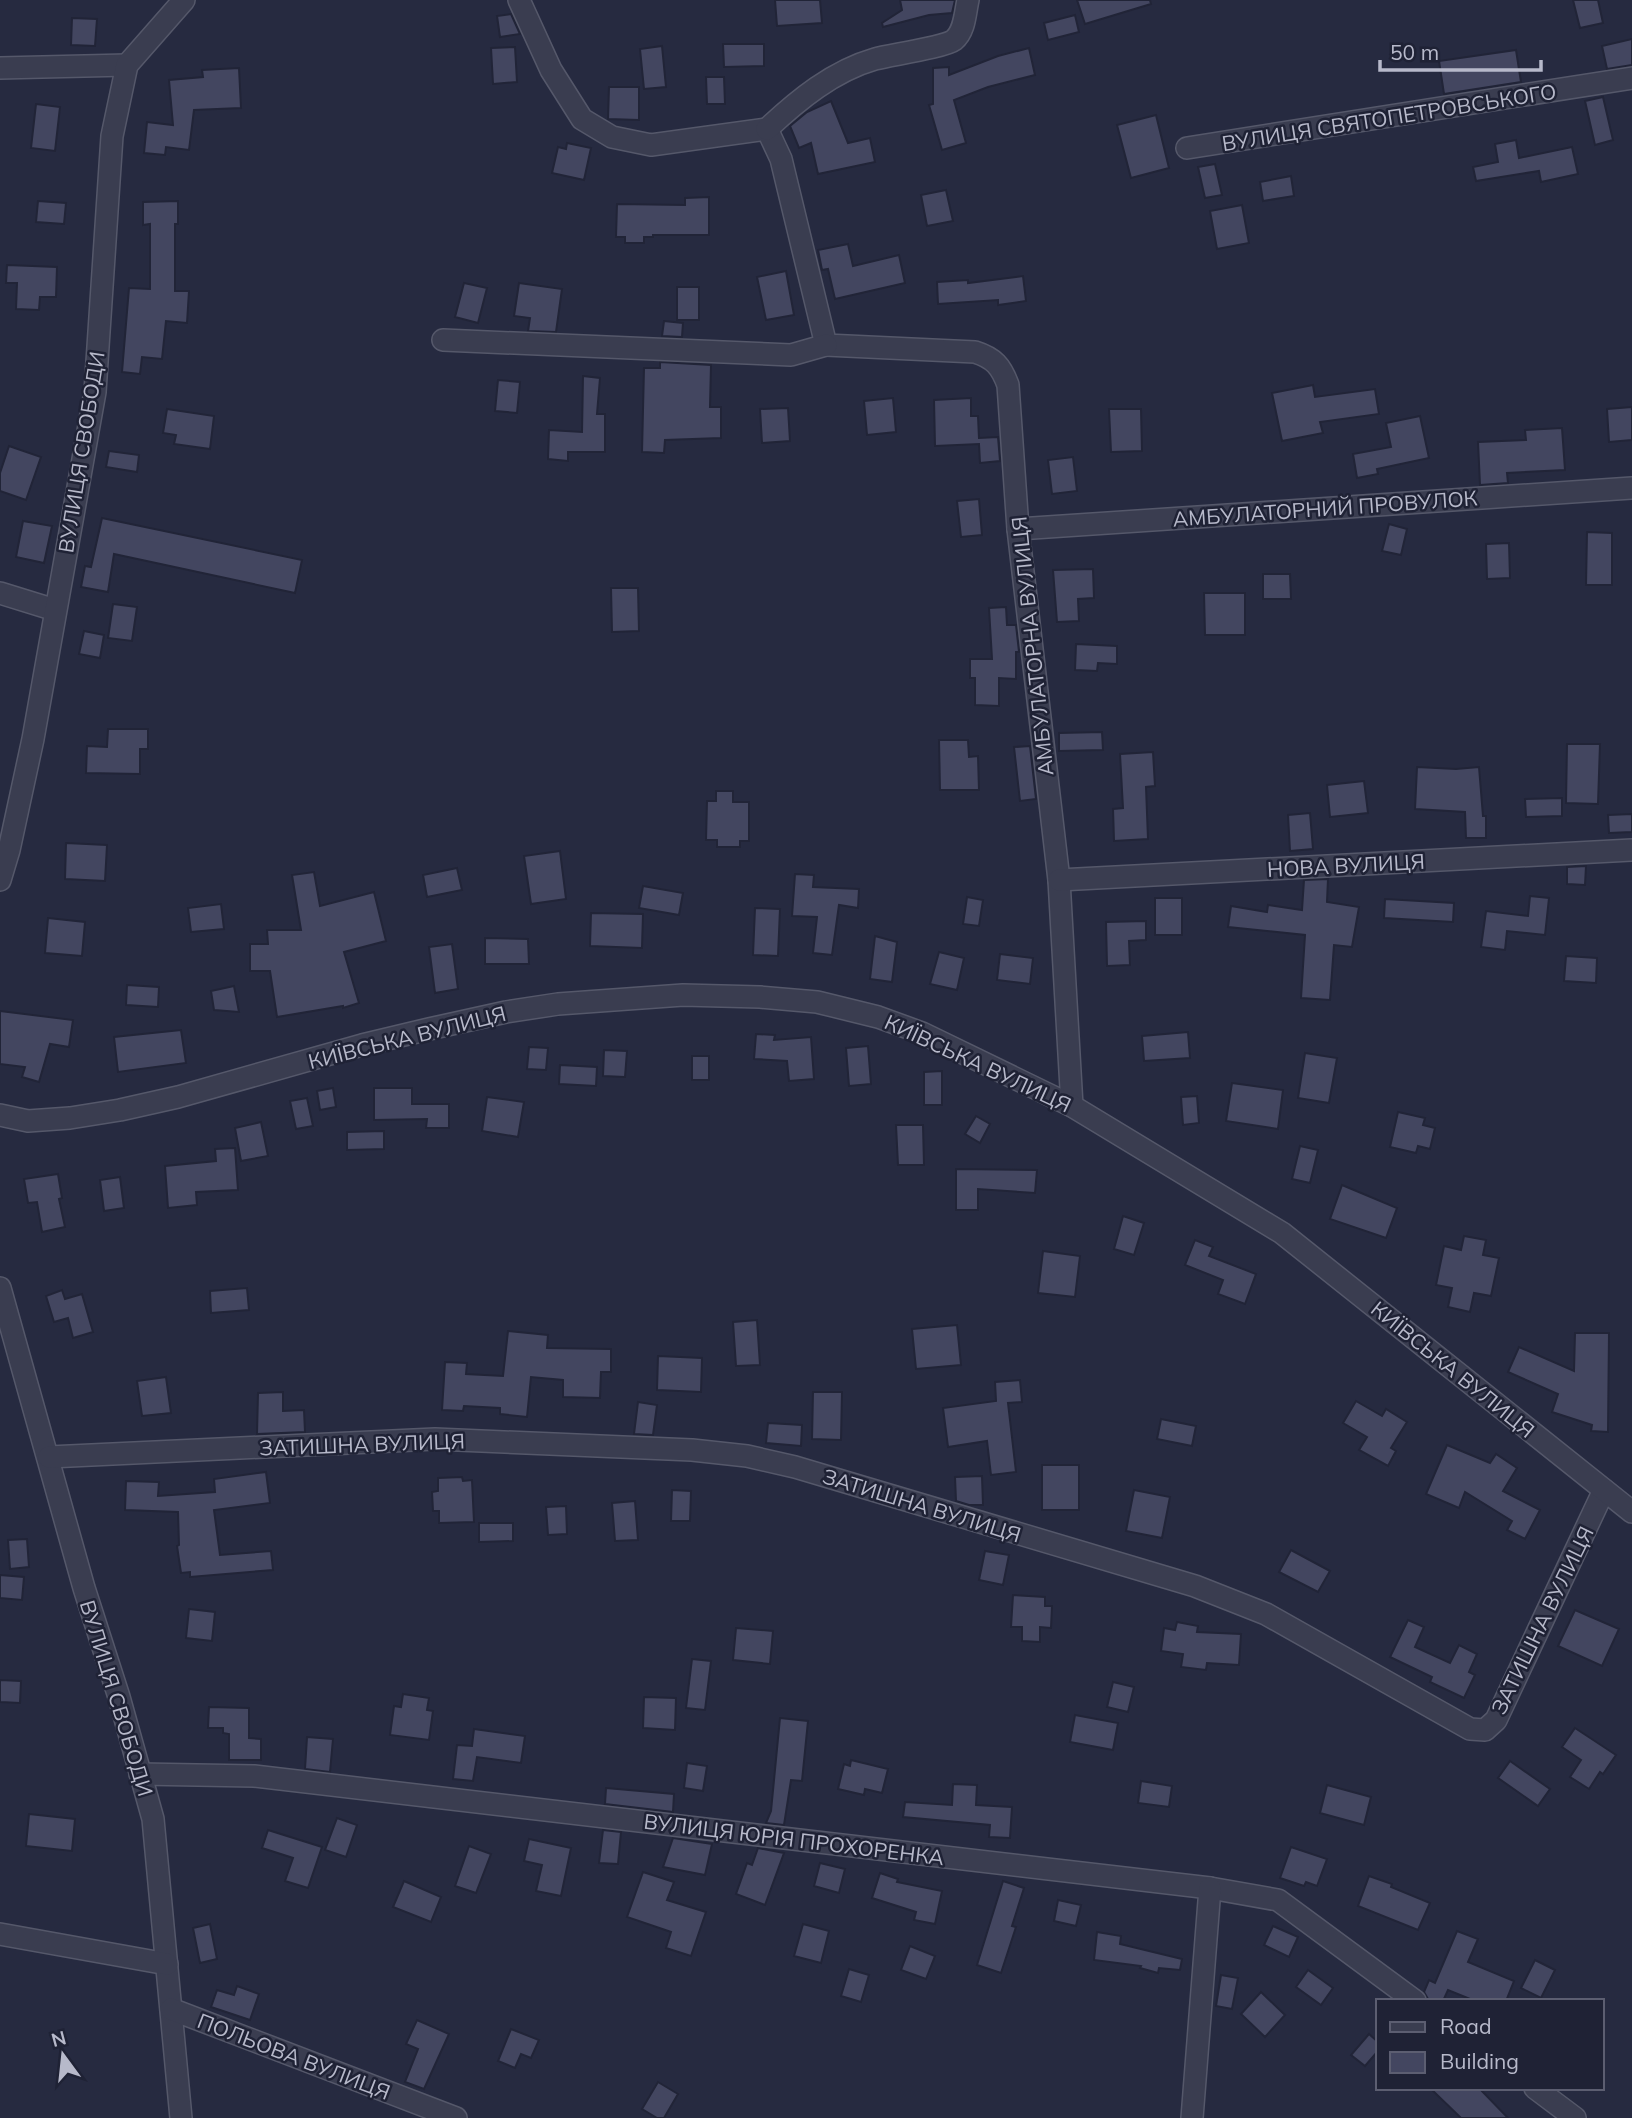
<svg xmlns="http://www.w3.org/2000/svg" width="1632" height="2118" font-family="Mulish,sans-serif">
<rect width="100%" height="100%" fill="#262a40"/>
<!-- building -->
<g fill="#434660" stroke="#212437" stroke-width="2">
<path d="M775 0H820L822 23 777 26Z"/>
<path d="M900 0H955L952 13 929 15 883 27 882 23 902 10Z"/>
<path d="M1077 0H1150L1151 4 1085 24Z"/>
<path d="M1573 0H1598L1603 23 1580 28Z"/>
<path d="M511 14 520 34 500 37 497 16Z"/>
<path d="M1075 15 1079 32 1048 40 1044 23Z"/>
<path d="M72 18 97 19 95 46 71 45Z"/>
<path d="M1632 39V65L1607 69 1602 46Z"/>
<path d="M723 44H764V66L724 67Z"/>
<path d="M662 46 666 87 644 89 640 49Z"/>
<path d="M515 47 517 82 493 84 491 48Z"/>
<path d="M1029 48 1035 75 988 87 954 100 966 143 942 150 929 105 933 104V68L949 67V75L998 56Z"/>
<path d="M1516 50 1521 82 1444 94 1439 61Z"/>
<path d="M239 68 241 108 194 110 189 150 166 147 165 155 144 153 147 122 173 125 169 80 203 77 202 70Z"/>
<path d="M706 77H724L725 104H707Z"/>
<path d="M609 87H639V120L608 119Z"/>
<path d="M1603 97 1613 140 1595 145 1585 101Z"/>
<path d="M831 101 848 143 870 138 875 162 818 174 811 143 799 148 790 126 807 112Z"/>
<path d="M36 104 60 107 55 151 31 148Z"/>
<path d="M1156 115 1169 168 1131 178 1117 125Z"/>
<path d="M1516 140 1519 158 1572 147 1578 174 1541 182 1539 171 1476 181 1473 167 1498 162 1495 144Z"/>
<path d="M567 143 591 148 584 180 552 173 558 147 566 149Z"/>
<path d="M1215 164 1222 195 1205 198 1198 167Z"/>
<path d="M1291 176 1294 196 1263 201 1260 182Z"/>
<path d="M946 190 953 221 927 226 921 195Z"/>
<path d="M709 197V235H653V237H644V243H625V237H616L617 204 685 205V198Z"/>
<path d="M38 201 66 203 64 224 36 222Z"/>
<path d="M178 201V224H175V291H189L187 323 166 321 162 359 142 357 140 374 122 372 129 288 150 289V224L143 225V202Z"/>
<path d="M1242 205 1249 243 1217 249 1210 211Z"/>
<path d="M848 244 853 266 899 255 905 283 835 299 828 269 822 270 818 250Z"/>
<path d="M7 265 57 267 56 297H40L39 310 16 309 17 283H6Z"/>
<path d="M786 271 794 315 766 320 757 277Z"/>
<path d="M1023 276 1026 301 998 305V300L938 304 937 282 968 280V283Z"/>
<path d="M464 283 487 288 478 323 455 317Z"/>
<path d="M519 283 562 289 556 332 528 331 530 318 514 316Z"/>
<rect x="677" y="287" width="22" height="33"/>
<path d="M664 321 683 323 682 337 662 336Z"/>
<path d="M660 362 711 365 710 407H721V438L665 440 664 453 642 452 644 368H660Z"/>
<path d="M583 376 600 378 597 414H605V452H568V461L548 459 549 430 582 432Z"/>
<path d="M498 380 520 382 517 413 495 411Z"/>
<path d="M1313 385 1315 397 1375 389 1379 414 1320 422 1323 433 1282 441 1272 393Z"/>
<path d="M893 398 896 432 867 435 864 401Z"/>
<path d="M971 398V416H978L979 438 998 437 1000 461 980 463 979 444 935 446 934 400Z"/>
<path d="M1632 407V440L1609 442 1607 409Z"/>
<path d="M788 408 790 441 762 443 760 409Z"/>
<path d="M167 409 214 416 210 449 174 444 176 435 163 433Z"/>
<path d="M1109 409H1141L1142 451 1111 452Z"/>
<path d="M1420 416 1429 458 1377 469 1378 474 1357 478 1353 454 1391 447 1386 423Z"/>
<path d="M1562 428 1565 470 1507 473 1508 483 1480 485 1478 442 1526 440 1525 430Z"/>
<path d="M9 446 41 457 26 500 0 491V473Z"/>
<path d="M109 451 139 455 137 472 106 467Z"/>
<path d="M1073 457 1077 491 1052 494 1048 460Z"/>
<path d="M979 499 982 535 961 537 957 501Z"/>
<path d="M102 518 302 560 295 593 114 554 108 592 81 587 85 566 91 567Z"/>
<path d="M23 521 52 526 44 563 16 557Z"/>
<path d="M1389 524 1407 529 1401 555 1382 551Z"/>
<path d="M1587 532 1612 533V585H1586Z"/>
<path d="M1509 543 1510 578 1487 579 1486 544Z"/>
<path d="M1093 569 1094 598 1078 599 1079 621 1057 622 1053 570Z"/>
<path d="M1263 574H1290L1291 599H1263Z"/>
<path d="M611 588H638L639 631 612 632Z"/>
<path d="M1204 593H1245V635H1205Z"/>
<path d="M113 604 137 607 132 641 108 638Z"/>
<path d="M1006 607 1007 625H1016L1019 652H1016V679L999 678V706L975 705V678H970V659H992L989 608Z"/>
<path d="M84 631 104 635 100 658 79 654Z"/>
<path d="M1076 644 1117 646V664L1098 663 1097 671 1075 670Z"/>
<path d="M108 729H148V749H140V774L86 773 87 746 107 747Z"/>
<path d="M1102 732 1103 750 1059 751V733Z"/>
<path d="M939 740H968L969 757 978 756 979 790H940Z"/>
<path d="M1567 744H1600L1598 804 1566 803Z"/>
<path d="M1030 746 1036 799 1020 801 1014 747Z"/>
<path d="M1153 752 1155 786 1146 787 1148 839 1114 841 1113 809 1123 808 1120 754Z"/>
<path d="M1417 767 1456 769 1479 767 1483 816H1486V838H1466L1465 812 1415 809Z"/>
<path d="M1364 781 1368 813 1330 817 1327 785Z"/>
<path d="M716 791H733V802H749V841H740V847H717V840H706L707 801H716Z"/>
<path d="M1562 798V816L1526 817 1525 799Z"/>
<path d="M1310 813 1313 849 1290 851 1288 815Z"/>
<path d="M1632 814V832L1609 833 1608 815Z"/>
<path d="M66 843 107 845 105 881 65 879Z"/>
<path d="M560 851 566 899 531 904 524 856Z"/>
<path d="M1586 866 1585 885 1567 884V867Z"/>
<path d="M457 868 462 890 427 897 423 875Z"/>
<path d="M314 872 320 906 374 892 386 941 344 952 359 1003 343 1008V1006L277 1017 270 971H250V944H268L267 930H301L292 875Z"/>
<path d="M795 874 814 875 813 887 859 889 858 908 839 905 832 955 813 953 817 917 792 916Z"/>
<path d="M1328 879 1327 902 1359 907 1352 947 1334 945 1330 1000 1301 998 1305 935 1228 927 1231 906 1267 912 1268 905 1302 910 1304 880Z"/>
<path d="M643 886 683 893 679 915 639 908Z"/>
<path d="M1530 896 1549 898 1545 935 1507 931 1505 950 1481 947 1486 911 1528 916Z"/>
<path d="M967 897 983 900 979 926 963 924Z"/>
<rect x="1155" y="898" width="27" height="37"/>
<path d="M1385 899 1454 903 1453 922 1384 918Z"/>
<path d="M221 904 224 929 191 932 188 908Z"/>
<path d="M755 908 780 909 778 956 753 955Z"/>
<path d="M591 913 643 914 642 948 590 946Z"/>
<path d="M48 918 85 922 82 956 45 953Z"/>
<path d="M1146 921V940L1129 941 1130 965 1107 966 1106 922Z"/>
<path d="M875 936 897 942 892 982 870 979Z"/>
<path d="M485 938 528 939 529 964H485Z"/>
<path d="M452 944 458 989 435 993 429 947Z"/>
<path d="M939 952 964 958 957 990 930 984Z"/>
<path d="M1000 954 1033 958 1030 984 997 980Z"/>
<path d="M1566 956 1597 958 1596 983 1564 981Z"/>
<path d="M127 985 159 987 158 1007 126 1005Z"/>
<path d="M234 986 239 1012 214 1010 211 991Z"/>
<path d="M0 1011 73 1020 69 1047 50 1044 39 1082 22 1077 25 1067 0 1064Z"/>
<path d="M181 1030 186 1063 118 1072 114 1037Z"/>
<path d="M1188 1032 1190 1058 1144 1061 1142 1036Z"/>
<path d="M756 1034 775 1035 774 1040 811 1037 814 1079 789 1081 787 1061 754 1059Z"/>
<path d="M868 1046 871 1084 849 1086 846 1048Z"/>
<path d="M529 1047 548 1048 546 1070 527 1069Z"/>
<path d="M604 1050 627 1051 625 1077 603 1076Z"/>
<path d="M1305 1053 1337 1058 1329 1103 1298 1098Z"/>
<rect x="692" y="1056" width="17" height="24"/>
<path d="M560 1065 597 1067 596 1086 559 1084Z"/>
<path d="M942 1071V1105H924V1072Z"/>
<path d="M1232 1083 1283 1090 1278 1129 1226 1121Z"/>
<path d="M333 1088 336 1107 320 1110 317 1091Z"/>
<path d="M374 1088H412V1104H449V1128H426L427 1119 374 1120Z"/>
<path d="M1197 1096 1199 1123 1183 1125 1181 1097Z"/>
<path d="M487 1097 524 1102 518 1137 482 1131Z"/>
<path d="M307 1098 313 1126 296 1129 290 1101Z"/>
<path d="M1398 1112 1425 1118 1423 1125 1435 1128 1430 1149 1418 1146 1416 1153 1390 1147Z"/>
<path d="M976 1116 990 1124 980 1143 965 1134Z"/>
<path d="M261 1122 268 1156 241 1161 235 1128Z"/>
<path d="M896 1125H923L924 1165H898Z"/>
<path d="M384 1131V1149L347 1150V1132Z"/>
<path d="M1300 1146 1318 1150 1310 1183 1292 1179Z"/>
<path d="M235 1148 238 1190 196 1192 197 1205 168 1208 165 1166 216 1161 215 1149Z"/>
<path d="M956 1169 1037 1170 1035 1193 978 1189V1210H956Z"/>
<path d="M58 1174 62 1198 59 1199 65 1227 42 1232 37 1202 28 1203 24 1179Z"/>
<path d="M120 1177 124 1208 104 1211 100 1180Z"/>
<path d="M1342 1185 1397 1208 1386 1238 1330 1219Z"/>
<path d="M1123 1216 1144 1223 1134 1255 1114 1249Z"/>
<path d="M1464 1236 1486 1240 1483 1255 1499 1258 1491 1296 1474 1293 1470 1312 1448 1307 1452 1288 1436 1285 1444 1246 1461 1250Z"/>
<path d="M1195 1240 1213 1247 1209 1256 1256 1274 1245 1304 1218 1294 1223 1280 1185 1265Z"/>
<path d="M1043 1251 1080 1256 1075 1297 1038 1293Z"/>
<path d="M247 1288 249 1310 211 1313 210 1291Z"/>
<path d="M62 1290 65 1299 82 1294 93 1332 73 1338 68 1318 54 1322 46 1296Z"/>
<path d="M757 1320 760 1365 736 1366 733 1322Z"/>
<path d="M957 1325 961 1365 916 1369 912 1329Z"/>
<path d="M508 1331 548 1335 547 1348 611 1349V1372H601L600 1398 563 1397V1380L531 1377 527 1417 500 1414V1408L464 1406 463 1411 442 1410 445 1362 467 1363 466 1374 503 1376Z"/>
<path d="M1575 1333H1609L1608 1432 1591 1431 1592 1425 1552 1412 1558 1394 1508 1372 1519 1347 1574 1371Z"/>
<path d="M658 1356 702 1358 701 1392 657 1390Z"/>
<path d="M166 1377 171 1413 142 1416 137 1381Z"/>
<path d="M1020 1380 1022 1402 1008 1403 1016 1472 991 1475 987 1441 948 1447 943 1408 996 1401 995 1382Z"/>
<path d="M283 1392V1411L304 1410 305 1432 257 1434 258 1393Z"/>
<path d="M813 1392H842L841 1440 812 1439Z"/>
<path d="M1356 1401 1382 1416 1386 1409 1407 1422 1391 1448 1396 1451 1388 1466 1359 1450 1367 1437 1343 1423Z"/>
<path d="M638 1402 657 1405 653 1435 634 1434Z"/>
<path d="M1161 1419 1196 1426 1192 1446 1157 1439Z"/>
<path d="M768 1423 802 1425 801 1446 766 1443Z"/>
<path d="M1447 1445 1490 1463 1496 1454 1517 1468 1503 1491 1540 1510 1525 1539 1507 1530 1512 1521 1465 1492 1459 1508 1426 1494Z"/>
<rect x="1042" y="1465" width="37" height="45"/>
<path d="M266 1472 270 1503 214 1510 220 1555 271 1551 273 1570 190 1577V1572L181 1573 177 1546 179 1545 178 1512 125 1510 126 1481 159 1482 158 1496 215 1492 214 1479Z"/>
<path d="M982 1476 983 1505H969L956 1501 955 1477Z"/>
<path d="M462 1477 463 1481 472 1480 474 1522 439 1523V1511H433L432 1492 438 1491V1478Z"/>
<path d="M672 1490 691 1491 690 1521H671Z"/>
<path d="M1134 1490 1170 1497 1162 1538 1126 1531Z"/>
<path d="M635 1501 638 1540 615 1541 612 1503Z"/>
<path d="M566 1506 567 1534 548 1535 546 1507Z"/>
<path d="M479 1523H513V1541L479 1542Z"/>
<path d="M27 1539 29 1567 10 1569 8 1540Z"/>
<path d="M1291 1550 1330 1571 1318 1592 1279 1572Z"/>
<path d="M985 1551 1009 1555 1003 1585 979 1580Z"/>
<path d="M0 1575 24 1577 22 1600 0 1598Z"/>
<path d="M1013 1595 1045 1597V1606H1052L1051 1628 1040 1627V1642L1022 1641V1627H1011Z"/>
<path d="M189 1609 215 1612 212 1641 186 1638Z"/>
<path d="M1575 1610 1619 1629 1602 1666 1558 1646Z"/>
<path d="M1408 1620 1424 1627 1415 1647 1450 1663 1459 1645 1477 1654 1469 1672 1475 1675 1464 1698 1430 1682 1432 1677 1390 1657Z"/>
<path d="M1177 1622 1198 1626 1197 1632 1241 1634 1239 1665 1207 1663 1206 1670 1181 1667 1183 1654 1161 1651 1164 1628 1175 1630Z"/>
<path d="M736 1628 773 1631 770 1664 733 1660Z"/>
<path d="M692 1659 711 1661 705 1710 686 1708Z"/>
<path d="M0 1680 21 1681 20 1703 0 1702Z"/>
<path d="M1113 1682 1134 1687 1128 1712 1107 1707Z"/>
<path d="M403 1694 429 1698 427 1710 433 1711 429 1740 390 1735 394 1706 401 1707Z"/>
<path d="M644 1697 676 1698 675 1730 643 1728Z"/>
<path d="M209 1707 249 1708V1738L261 1739V1760H229V1734L223 1733V1728H208Z"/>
<path d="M1075 1715 1118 1723 1113 1750 1070 1742Z"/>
<path d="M780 1718 808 1721 802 1781 791 1780 784 1825 766 1823 771 1811Z"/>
<path d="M1575 1728 1616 1755 1603 1774 1600 1772 1589 1789 1570 1777 1581 1760 1562 1747Z"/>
<path d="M474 1729 525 1736 521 1763 477 1757 473 1781 453 1779 457 1745 472 1746Z"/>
<path d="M307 1737 333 1739 330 1772 305 1769Z"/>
<path d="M851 1760 888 1769 882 1793 865 1789 864 1795 838 1789 844 1764 850 1766Z"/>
<path d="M1510 1761 1550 1789 1538 1806 1498 1778Z"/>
<path d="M687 1763 707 1766 703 1791 684 1788Z"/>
<path d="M1141 1781 1172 1786 1169 1807 1138 1803Z"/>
<path d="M953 1784 977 1785 976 1805 1012 1807 1010 1838 989 1837 990 1825 903 1817 905 1802 952 1805Z"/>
<path d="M1327 1785 1371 1797 1364 1825 1320 1813Z"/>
<path d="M606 1788 674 1794 673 1812 605 1804Z"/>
<path d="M29 1814 75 1819 72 1851 26 1846Z"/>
<path d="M337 1818 357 1825 346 1857 325 1850Z"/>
<path d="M268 1830 322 1847 308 1888 285 1881 293 1858 262 1848Z"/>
<path d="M603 1830 621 1832 618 1864 599 1863Z"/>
<path d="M673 1838 712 1844 705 1875 663 1867Z"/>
<path d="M529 1839 571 1848 561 1896 536 1891 542 1865 524 1861Z"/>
<path d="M469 1846 491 1854 476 1893 455 1886Z"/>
<path d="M1291 1847 1327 1859 1317 1886 1306 1882 1304 1886 1280 1878Z"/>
<path d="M758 1848 784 1853 765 1905 736 1894 747 1863 752 1865Z"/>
<path d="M820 1863 845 1869 839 1893 814 1886Z"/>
<path d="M643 1872 674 1882 667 1900 706 1912 691 1956 666 1948 671 1932 627 1917Z"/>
<path d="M880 1873 898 1879 897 1882 942 1891 935 1924 914 1920 916 1912 872 1898Z"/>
<path d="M1369 1876 1392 1884 1391 1887 1430 1903 1418 1930 1358 1906Z"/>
<path d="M404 1881 441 1897 431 1922 393 1907Z"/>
<path d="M1003 1881 1024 1888 1012 1926 1016 1927 1001 1973 977 1965Z"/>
<path d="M1058 1900 1081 1905 1076 1926 1054 1921Z"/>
<path d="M210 1924 217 1959 200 1963 193 1928Z"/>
<path d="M803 1924 829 1931 821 1963 794 1956Z"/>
<path d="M1273 1926 1298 1937 1289 1957 1264 1945Z"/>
<path d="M1457 1931 1478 1939 1468 1962 1514 1981 1506 2001H1475L1448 1990 1443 2001 1428 1999 1424 1992 1429 1980 1435 1983Z"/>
<path d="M1097 1932 1121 1936 1120 1944 1182 1959 1180 1970 1159 1968 1158 1973 1140 1968 1141 1966 1094 1960Z"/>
<path d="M910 1946 935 1956 926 1979 901 1970Z"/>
<path d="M1535 1960 1555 1970 1541 1998 1521 1988Z"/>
<path d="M849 1969 869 1975 861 2002 841 1996Z"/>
<path d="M1308 1970 1333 1988 1321 2005 1296 1987Z"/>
<path d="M1221 1975 1238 1978 1232 2009 1216 2006Z"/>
<path d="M237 1986 259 1994 250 2020 211 2007 217 1990 234 1995Z"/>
<path d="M1261 1992 1285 2015 1265 2037 1241 2014Z"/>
<path d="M417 2020 449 2034 424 2089 405 2082 418 2049 406 2044Z"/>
<path d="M511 2029 539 2040 531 2058 521 2054 515 2068 498 2061Z"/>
<path d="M1369 2034 1378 2042V2051L1365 2066 1351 2055Z"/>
<path d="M658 2082 678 2094 664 2118H657L642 2109Z"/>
<path d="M1430 2088H1479L1508 2118H1461Z"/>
</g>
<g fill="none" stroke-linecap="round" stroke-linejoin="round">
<defs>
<g id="minor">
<path d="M519 0 551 70 582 119 612 137 651 145 767 129 781 159 826 345 975 352C994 358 1001 366 1008 385L1018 529 1059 880 1072 1106"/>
<path d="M0 68 127 65"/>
<path d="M767 129C798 100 833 71 875 59 890 55 945 47 954 40 965 31 965 13 968 0"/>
<path d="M1187 148 1632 78"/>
<path d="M443 340 791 355 826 345"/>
<path d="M1018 529 1632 488"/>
<path d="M0 593 55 610"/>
<path d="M0 880 9 850 33 739 95 392 112 136 127 65 184 0"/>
<path d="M1059 880 1632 850"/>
<path d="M0 1288 84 1588 119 1697 153 1819 181 2118"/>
<path d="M49 1457 435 1439 692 1450 747 1456 795 1467 1195 1586 1266 1614 1470 1729 1485 1730 1496 1720 1604 1490"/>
<path d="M140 1774 254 1776 1210 1888 1278 1900 1415 2001"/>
<path d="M0 1934 167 1964"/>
<path d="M171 2009 456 2118"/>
<path d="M1535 2088 1575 2118"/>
<path d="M1192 2118 1210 1888"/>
</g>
<path id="tertiary" d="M0 1115 28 1121 70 1118 120 1110 178 1097 362 1045 429 1029 506 1012 558 1004 683 995 760 997 817 1002 878 1017 922 1033 1072 1106 1282 1233 1632 1512"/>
</defs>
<!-- minor casing -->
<use href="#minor" stroke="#55586a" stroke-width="24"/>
<!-- tertiary casing -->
<use href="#tertiary" stroke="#55586a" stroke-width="24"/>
<!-- minor -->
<use href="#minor" stroke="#3a3d50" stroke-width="21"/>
<!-- tertiary -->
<use href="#tertiary" stroke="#3a3d50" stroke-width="21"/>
</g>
<g text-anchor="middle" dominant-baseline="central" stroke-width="5" stroke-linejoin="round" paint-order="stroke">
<!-- street labels -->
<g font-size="21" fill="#b7b9ca" stroke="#1f2235">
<text transform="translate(1389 117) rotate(-9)">ВУЛИЦЯ СВЯТОПЕТРОВСЬКОГО</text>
<text transform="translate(81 452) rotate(-81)">ВУЛИЦЯ СВОБОДИ</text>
<text transform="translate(1325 508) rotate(-4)">АМБУЛАТОРНИЙ ПРОВУЛОК</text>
<text transform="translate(1032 646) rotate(-96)">АМБУЛАТОРНА ВУЛИЦЯ</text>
<text transform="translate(1346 865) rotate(-3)">НОВА ВУЛИЦЯ</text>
<text transform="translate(407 1037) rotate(-14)">КИЇВСЬКА ВУЛИЦЯ</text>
<text transform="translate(978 1063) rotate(25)">КИЇВСЬКА ВУЛИЦЯ</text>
<text transform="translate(1453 1369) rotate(39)">КИЇВСЬКА ВУЛИЦЯ</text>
<text transform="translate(362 1444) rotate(-2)">ЗАТИШНА ВУЛИЦЯ</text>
<text transform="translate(922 1505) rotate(17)">ЗАТИШНА ВУЛИЦЯ</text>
<text transform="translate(1542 1620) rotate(-64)">ЗАТИШНА ВУЛИЦЯ</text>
<text transform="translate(117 1698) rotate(73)">ВУЛИЦЯ СВОБОДИ</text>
<text transform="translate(794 1839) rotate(7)">ВУЛИЦЯ ЮРІЯ ПРОХОРЕНКА</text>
<text transform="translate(294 2056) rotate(21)">ПОЛЬОВА ВУЛИЦЯ</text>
</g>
</g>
<!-- legend -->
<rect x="1376" y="1999" width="228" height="91" fill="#1f2235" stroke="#5c5e71" stroke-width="2"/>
<rect x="1390" y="2022" width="35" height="10" fill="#3a3d50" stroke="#5c5e71" stroke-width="2"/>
<text x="1440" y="2034" font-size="21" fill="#b7b9ca">Road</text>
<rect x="1390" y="2052" width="35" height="21" fill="#434660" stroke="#5c5e71" stroke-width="2"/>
<text x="1440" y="2069" font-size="21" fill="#b7b9ca">Building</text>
<!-- north arrow -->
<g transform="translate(63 2055) rotate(345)" stroke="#1f2235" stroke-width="5" paint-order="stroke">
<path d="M0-5L12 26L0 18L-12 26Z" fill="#b7b9ca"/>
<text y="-10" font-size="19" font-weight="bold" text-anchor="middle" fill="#b7b9ca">N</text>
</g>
<!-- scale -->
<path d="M1380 60v10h161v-10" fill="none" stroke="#b7b9ca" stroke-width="3.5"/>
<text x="1390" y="60" font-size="21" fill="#b7b9ca" stroke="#1f2235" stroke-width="5" paint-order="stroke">50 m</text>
</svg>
